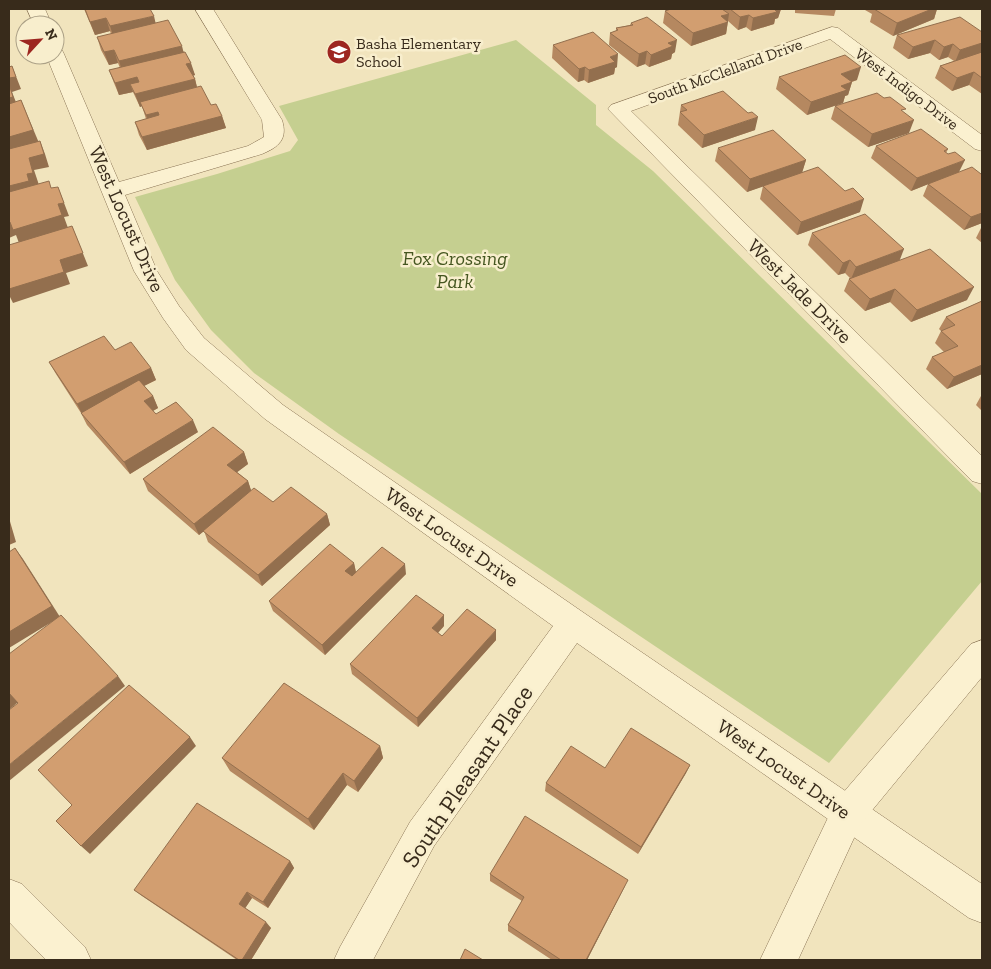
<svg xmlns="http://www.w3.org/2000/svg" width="991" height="969" font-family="'Zilla Slab',serif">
<rect width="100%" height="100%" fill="#f1e4bd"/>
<!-- green -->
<path fill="#c5cf90" d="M516 40 596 105V125L653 171 982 494V581L829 763 339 434 254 373 211 330 175 280 135 197 217 174 290 151 298 140 279 106Z"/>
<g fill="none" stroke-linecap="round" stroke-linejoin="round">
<defs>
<g id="minor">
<path d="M27 9H45L52 25H34Z"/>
<path d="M195 9H213L282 120C288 139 279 147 262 154L125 195 157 271 179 306 204 338 283 405 584 613 982 884V923L969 918 577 643 434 846 373 960H334L340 947 410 822 553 626 265 419 186 350 163 318 134 271 46 55H55V48L62 50 64 54 119 182 248 146 264 137 262 120Z"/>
<path d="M832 27 838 28 982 135V151L975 149 830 39 631 111 982 456V484L972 481 608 109 611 105Z"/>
<path d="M9 879 22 884 85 947 91 960H46L9 922Z"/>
</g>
<path id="tertiary" d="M982 640V677L860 825 798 960H760L836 801 971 644Z"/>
</defs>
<!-- minor casing -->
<use href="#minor" stroke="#8a7455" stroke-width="1"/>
<!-- tertiary casing -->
<use href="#tertiary" stroke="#8a7455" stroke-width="1"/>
<!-- minor -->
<use href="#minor" fill="#fbf1d0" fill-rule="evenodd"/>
<!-- tertiary -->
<use href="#tertiary" fill="#fbf1d0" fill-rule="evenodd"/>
</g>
<!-- wall -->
<g fill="#b58860">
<path d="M84 9 156 23 184 52 195 75 193 76 195 79 197 87 211 105 222 116 226 128 147 150 139 135 135 122 146 119 142 106 140 107 133 92 119 95 114 83 109 70 120 68 118 63 109 65 101 50 97 37 111 34 110 31 95 35Z"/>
<path d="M671 9H781L778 18 775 19 774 24 751 31 746 27 738 30 728 21 726 34 691 46 663 23 665 11Z"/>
<path d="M786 9H836L834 16 795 13V10Z"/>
<path d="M865 9H937L934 19 893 36 870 22 872 14 865 10Z"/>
<path d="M631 23 675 52 672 54 671 59 649 67 645 64 637 67 609 45 610 33 616 31V28L630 25Z"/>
<path d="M982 32V94L969 85 952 91 935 78 940 66 954 61 948 57 939 60 930 53 908 59 893 48 897 35Z"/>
<path d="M553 45 617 67 615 68 614 74 588 83 584 80 578 82 552 58Z"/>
<path d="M779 77 857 80 852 82 848 95 845 96 843 103 807 115 776 89Z"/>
<path d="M681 105 755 130 702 148 678 125Z"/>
<path d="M835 106 904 113 909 133 868 147 831 119Z"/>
<path d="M876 146 948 149 946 153 959 172 982 174V223L964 230 923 196 928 184 911 191 871 158Z"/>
<path d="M718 148 806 160 802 172 860 212 797 235 760 199 763 186 747 192 715 161Z"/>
<path d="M982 226V243L976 238Z"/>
<path d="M812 233 899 260 967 300 911 322 890 302 865 311 844 291 849 279 850 278 845 273 838 275 808 245Z"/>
<path d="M982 301V374L947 389 926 369 932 357 944 352 935 343 941 331 939 329 946 317Z"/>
<path d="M115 350 151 368 156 380 144 386 153 396 158 408 153 411 156 414 198 432 130 474 87 425 81 413 56 374 49 362Z"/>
<path d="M982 394V411L976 405Z"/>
<path d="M244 452 248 464 237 472 248 481 251 491 273 502 327 514 330 525 262 586 208 542 204 531 199 535 148 491 143 479Z"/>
<path d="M354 563 356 572 406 574 325 655 273 611 269 601Z"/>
<path d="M444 626 438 633 442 636 496 640 418 727 352 674 350 664Z"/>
<path d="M380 746 383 758 358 792 347 785 314 830 230 771 222 758Z"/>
<path d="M690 765 686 773 638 854 545 791 546 783 605 768Z"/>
<path d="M290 861 294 868 268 908 252 898 245 908 271 928 251 960H237L142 896 134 890Z"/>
<path d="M490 874 625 886 587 960H552L508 931V925L522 901 490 881Z"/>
</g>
<!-- shaded-wall -->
<g fill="#936f4e">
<path d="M773 9H781L778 18 775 19 774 24 751 31 753 18Z"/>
<path d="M932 9H937L934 19 893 36 897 23Z"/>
<path d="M729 14 726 34 691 46 693 33 721 16Z"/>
<path d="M749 15 746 27 738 30 740 17Z"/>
<path d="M154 16 157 29 114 39 110 26Z"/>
<path d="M106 18 110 31 95 35 90 22Z"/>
<path d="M677 40 675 52 672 54 671 59 649 67 651 55 668 43Z"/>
<path d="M935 40 930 53 908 59 913 47Z"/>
<path d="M982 43V54L955 62 960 50Z"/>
<path d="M953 44 948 57 939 60 944 47Z"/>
<path d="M182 46 185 58 123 74 119 61Z"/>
<path d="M114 50 118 63 109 65 104 52Z"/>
<path d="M647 51 645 64 637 67 639 54Z"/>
<path d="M618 54 617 67 615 68 614 74 588 83 589 70 610 57Z"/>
<path d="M191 63 195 75 190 76 186 64Z"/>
<path d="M12 66 21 89 12 92 19 110 9 112V78Z"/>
<path d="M585 67 584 80 578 82 579 69Z"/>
<path d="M861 67 857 80 837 86 841 74Z"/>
<path d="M974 72 969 85 952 91 957 78Z"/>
<path d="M137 77 141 90 130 84 133 92 119 95 115 83Z"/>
<path d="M195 79 198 92 140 102 142 106 140 107 135 94Z"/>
<path d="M852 82 848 95 845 96 843 103 807 115 811 102 841 86Z"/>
<path d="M21 100 39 143 9 151V137Z"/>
<path d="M158 112 162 124 150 127 146 115Z"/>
<path d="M222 116 226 128 147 150 142 137Z"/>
<path d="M758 117 755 130 702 148 704 135Z"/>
<path d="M914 120 909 133 868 147 872 134Z"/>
<path d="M40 141 45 154 49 167 34 170 39 185 9 200V186L27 174 29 158Z"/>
<path d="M806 160 802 173 747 192 750 179Z"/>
<path d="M965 160 959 172 911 191 917 178Z"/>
<path d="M58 187 69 216 64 217 68 228 19 243 16 235 9 238V223L58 204Z"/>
<path d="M864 199 860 212 797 235 801 222Z"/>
<path d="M982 213V223L964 230 971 217Z"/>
<path d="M72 226 88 266 66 273 70 284 13 303 9 295V289L60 260Z"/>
<path d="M904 249 899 262 851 279 856 267Z"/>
<path d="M850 260 845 273 838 275 843 263Z"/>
<path d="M974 287 967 300 911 322 917 310Z"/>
<path d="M895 289 890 302 865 311 870 299Z"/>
<path d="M982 365V374L947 389 954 377Z"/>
<path d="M151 368 156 380 83 416 77 404Z"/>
<path d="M153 396 158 408 149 413 144 401Z"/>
<path d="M193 420 198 432 130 474 124 462Z"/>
<path d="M244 452 248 464 232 476 227 465Z"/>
<path d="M248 481 252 493 199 535 194 524Z"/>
<path d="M327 514 330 525 262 586 258 575Z"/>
<path d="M9 518 16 542 9 545Z"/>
<path d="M15 548 23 559 60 617 9 648V632Z"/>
<path d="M354 563 356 573 348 582 345 571Z"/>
<path d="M405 564 406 574 325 655 322 645Z"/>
<path d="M444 615V626L433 638 432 628Z"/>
<path d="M496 630V640L418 727 417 718Z"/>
<path d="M118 676 125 686 9 781V765Z"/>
<path d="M9 693 18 702 9 710Z"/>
<path d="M190 737 196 746 90 854 81 846Z"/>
<path d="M380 746 383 758 358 792 354 781Z"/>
<path d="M690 765 686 773 638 854 641 847Z"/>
<path d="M343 773 347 785 314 830 308 819Z"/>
<path d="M290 861 294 868 268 908 263 902Z"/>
<path d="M628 880 587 960H586Z"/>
<path d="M247 892 252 898 244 910 239 904Z"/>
<path d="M266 922 271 928 251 960H242Z"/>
</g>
<!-- building -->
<g fill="#d29e70" stroke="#936f4e">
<path d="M85 9H150L154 16 110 26 106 18 90 22Z"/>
<path d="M671 9H722L729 14 721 16 728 22 693 33 665 11Z"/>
<path d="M730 9H774L777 12 753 18 749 15 740 17Z"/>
<path d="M874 9H932L897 23Z"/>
<path d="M647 17 677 40 668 43 673 46 651 55 647 51 639 54 610 33 618 30 616 28 633 25 631 23Z"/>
<path d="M960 17 982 32V43L960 50 953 44 944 47 935 40 913 47 897 35Z"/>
<path d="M168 20 182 46 119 61 114 50 104 52 97 37Z"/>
<path d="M593 32 618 54 610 57 615 62 589 70 585 67 579 69 553 45Z"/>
<path d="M185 52 191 63 186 64 195 79 135 94 130 84 139 82 137 77 115 83 109 70Z"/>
<path d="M982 52V78L974 72 957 78 940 66Z"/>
<path d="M845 55 861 67 841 74 852 82 841 86 847 90 811 102 779 77Z"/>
<path d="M12 66 16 77 9 78V67Z"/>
<path d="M9 84 13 97 9 98Z"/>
<path d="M201 86 211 105 216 104 222 116 142 137 135 122 159 115 158 112 146 115 140 102Z"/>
<path d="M723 91 748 113 752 112 758 117 704 135 680 112 687 110 681 105Z"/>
<path d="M877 93 884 98 890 97 906 109 901 110 914 120 872 134 835 106Z"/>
<path d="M21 100 33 130 9 137V104Z"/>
<path d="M921 129 948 149 944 151 948 154 955 152 965 160 917 178 876 146Z"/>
<path d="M773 130 806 160 750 179 718 148Z"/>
<path d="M40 141 44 154 29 158 33 173 27 174 29 181 9 186V149Z"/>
<path d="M818 167 845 191 853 188 864 199 801 222 763 186Z"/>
<path d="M972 167 981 174H982V213L971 217 928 184Z"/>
<path d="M49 181 51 188 58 187 64 203 58 204 62 215 13 230 10 222 9 223V192Z"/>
<path d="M865 214 904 249 856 267 850 260 843 263 812 233Z"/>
<path d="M72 226 83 253 60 260 64 272 9 289V245Z"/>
<path d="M930 249 974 287 917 310 895 289 870 299 849 279Z"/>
<path d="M982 301V365L954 377 932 357 958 346 941 331 955 325 946 317Z"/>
<path d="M104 336 115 350 131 342 151 368 77 404 49 362Z"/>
<path d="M139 380 153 396 144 401 156 414 176 402 193 420 124 462 81 413Z"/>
<path d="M213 427 244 452 227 465 248 481 194 524 143 479Z"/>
<path d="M291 487 327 514 258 575 203 531 254 488 273 502Z"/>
<path d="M330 544 354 563 345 571 352 576 382 547 405 564 322 645 269 601Z"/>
<path d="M15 548 52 606 9 632V552Z"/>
<path d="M416 595 444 615 432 628 442 636 467 609 496 630 417 718 350 664Z"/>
<path d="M61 615 118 676 9 765V710L18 703 9 693V654Z"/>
<path d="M284 683 380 746 354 781 343 773 308 819 222 758Z"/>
<path d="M129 685 190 737 81 846 56 821 72 805 38 770Z"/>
<path d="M631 728 690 765 641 847 546 783 571 746 605 768Z"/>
<path d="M197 803 290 861 263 902 247 892 239 904 266 922 242 960H239L134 890Z"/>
<path d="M525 816 628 880 586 960H561L508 925 524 897 490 874Z"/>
<path d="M465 949 483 960H460Z"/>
</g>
<!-- icons -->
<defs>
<symbol id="school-disc" viewBox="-11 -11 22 22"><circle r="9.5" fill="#9d2620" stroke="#f8eecd"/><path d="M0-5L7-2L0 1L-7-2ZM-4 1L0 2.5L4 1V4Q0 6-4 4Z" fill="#fff"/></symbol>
</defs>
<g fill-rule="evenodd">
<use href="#school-disc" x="325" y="38" width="28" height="28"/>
</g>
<g text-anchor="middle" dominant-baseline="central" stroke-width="5" stroke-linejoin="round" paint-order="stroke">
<!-- far-poi labels -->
<g font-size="16" fill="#382b1b" stroke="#f8eecd" text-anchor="start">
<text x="356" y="43">Basha Elementary<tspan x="356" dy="18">School</tspan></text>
</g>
<!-- far-street labels -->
<g font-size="16" fill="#382b1b" stroke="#f8eecd">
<text transform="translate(725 71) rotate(-20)">South McClelland Drive</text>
<text transform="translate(907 89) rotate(37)">West Indigo Drive</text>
</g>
<!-- street labels -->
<g font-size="20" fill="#382b1b" stroke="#f8eecd">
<text transform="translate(127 219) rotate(66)">West Locust Drive</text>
<text transform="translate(800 291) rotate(45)">West Jade Drive</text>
<text transform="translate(452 537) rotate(35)">West Locust Drive</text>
<text transform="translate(784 769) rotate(35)">West Locust Drive</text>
</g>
<!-- park labels -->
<g font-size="20" font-style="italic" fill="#455620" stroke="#f8eecd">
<text x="455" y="258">Fox Crossing<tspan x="455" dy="23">Park</tspan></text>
</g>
<!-- near-street labels -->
<g font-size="24" fill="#382b1b" stroke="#f8eecd">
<text transform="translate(467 776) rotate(-56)">South Pleasant Place</text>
</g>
</g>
<!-- border -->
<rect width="991" height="969" fill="none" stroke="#382b1b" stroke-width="20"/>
<!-- north arrow -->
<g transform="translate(40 40) rotate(64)"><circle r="24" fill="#f8eecd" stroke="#aba086"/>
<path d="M0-4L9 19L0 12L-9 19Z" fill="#9d2620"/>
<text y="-8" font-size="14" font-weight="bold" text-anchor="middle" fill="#382b1b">N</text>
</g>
</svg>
